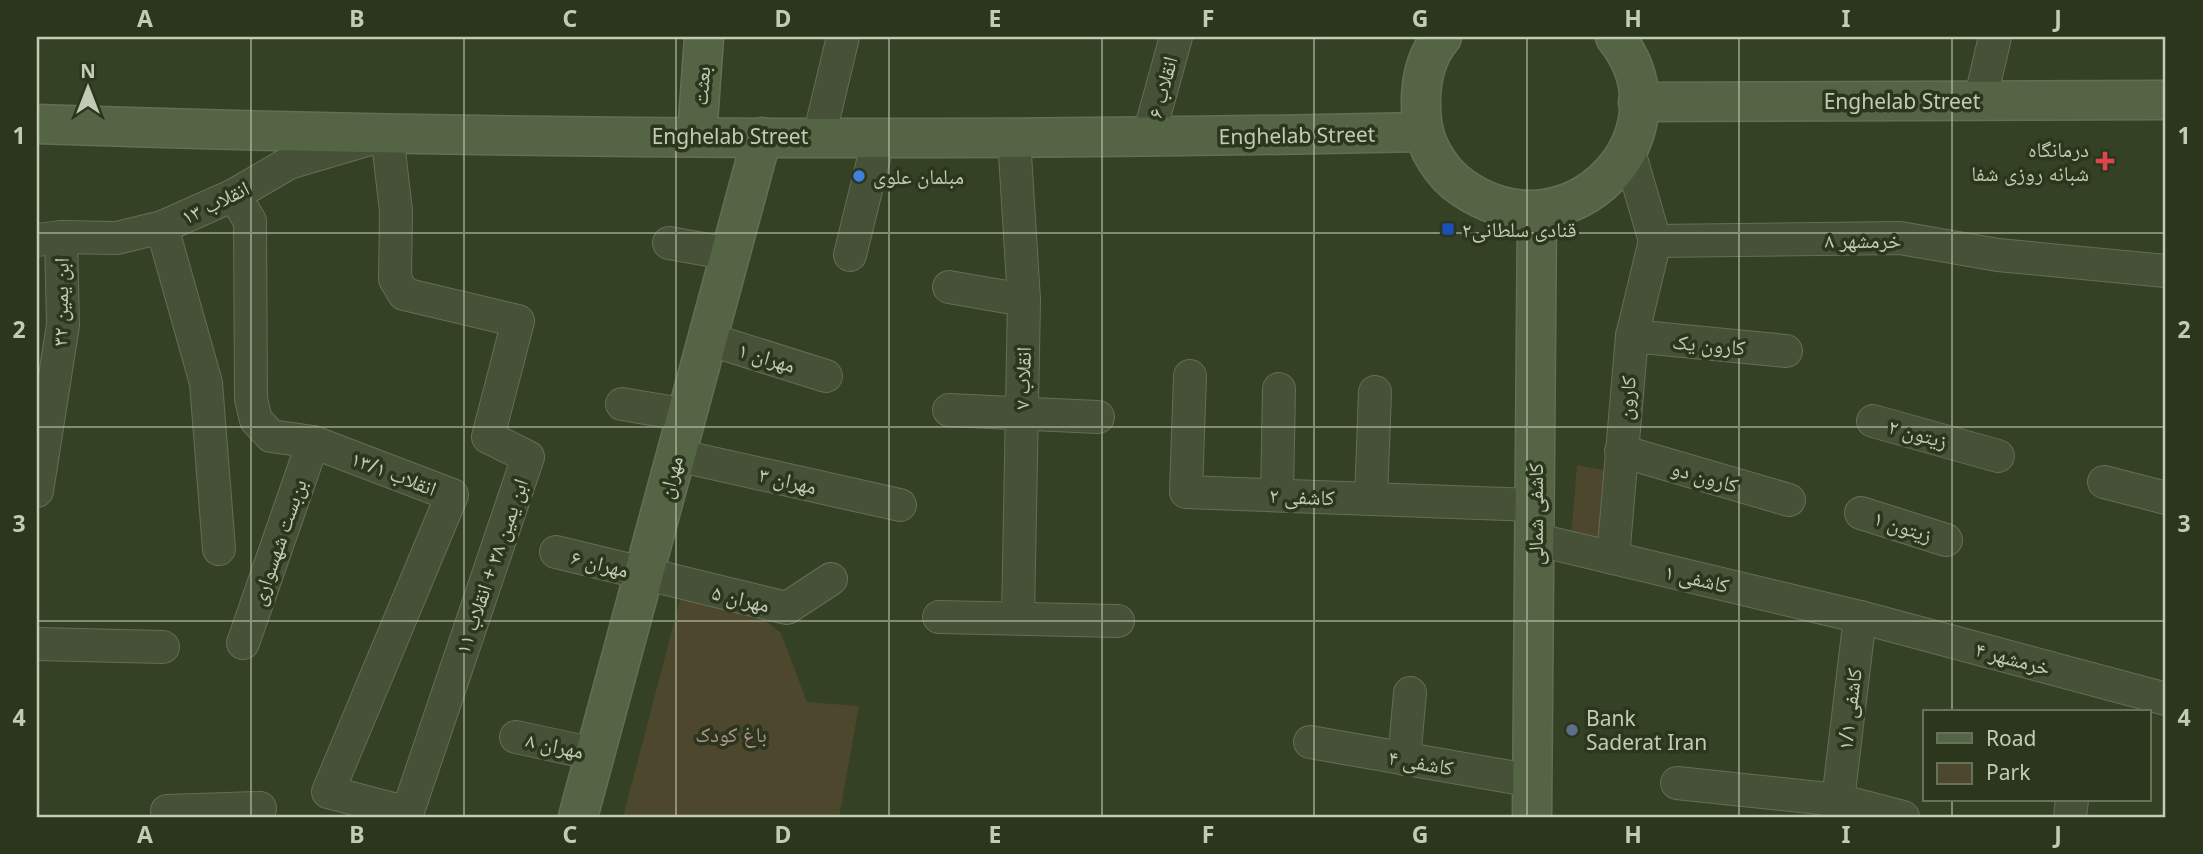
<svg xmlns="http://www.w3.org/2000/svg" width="2203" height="854" font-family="'Noto Sans','Noto Naskh Arabic',sans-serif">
<rect width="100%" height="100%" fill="#354124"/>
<!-- green -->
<g fill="#4d472e">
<path d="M1577 465 1612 472 1609 546 1571 538Z"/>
<path d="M687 573 718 584 781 633 807 702 859 706 839 817H623Z"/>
</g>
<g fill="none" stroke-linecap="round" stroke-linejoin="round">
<defs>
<g id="street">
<path d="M1980 101 1995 37"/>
<path d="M819 137 843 37"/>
<path d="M1014 138 1024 300 1018 618"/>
<path d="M1148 138 1176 37"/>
<path d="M1628 148 1655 241 1900 238 1998 255 2166 271"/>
<path d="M234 195 250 221 251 399 256 420 271 436 313 442 452 495 328 792 408 813"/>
<path d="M162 227 206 383 219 549"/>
<path d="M37 240 61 237 117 238 162 227 234 195 289 163 387 134 396 211 395 279 404 294 518 321 488 437 528 457 406 817"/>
<path d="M669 243 731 254"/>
<path d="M850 255 879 137"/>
<path d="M949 287 1024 300"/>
<path d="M1632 336 1786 351"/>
<path d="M708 339 826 376"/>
<path d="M1190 376 1186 492 1534 505"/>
<path d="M622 404 687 415"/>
<path d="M949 410 1098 417"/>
<path d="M1873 421 1998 456"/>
<path d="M1621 451 1789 500"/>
<path d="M676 455 900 505"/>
<path d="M2104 482 2166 498"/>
<path d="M37 491 63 325 61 237"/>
<path d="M1277 495 1279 389"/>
<path d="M1371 498 1375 392"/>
<path d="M1861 513 1946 540"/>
<path d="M1534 539 1860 617 2166 699"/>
<path d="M556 552 787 608 831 579"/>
<path d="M1613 558 1632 336 1655 241"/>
<path d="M939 617 1118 621"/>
<path d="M243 643 313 442"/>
<path d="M37 644 163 647"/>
<path d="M516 737 595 754"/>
<path d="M1310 742 1533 781"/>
<path d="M1404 759 1410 693"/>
<path d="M1677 783 1838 800 1903 817"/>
<path d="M167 811 260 808 258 817"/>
<path d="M1836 817 1860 617"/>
<path d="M2070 817 2072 800"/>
</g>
<g id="secondary">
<path d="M1442 37C1422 60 1419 93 1422 122 1425 147 1442 174 1463 188 1572 262 1692 132 1615 37"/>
<path d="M1638 102 2166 100"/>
<path d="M37 124C499 140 961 142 1424 132"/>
<path d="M697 136 704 37"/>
<path d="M578 817 762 137"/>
<path d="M1532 817 1537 211"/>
</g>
</defs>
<!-- street casing -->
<use href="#street" stroke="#646e56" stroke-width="34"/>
<!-- secondary casing -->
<use href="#secondary" stroke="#646e56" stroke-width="41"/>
<!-- street -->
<use href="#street" stroke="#465138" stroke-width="32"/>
<!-- secondary -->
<use href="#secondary" stroke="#566446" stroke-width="38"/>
</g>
<!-- grid -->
<path fill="none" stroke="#c1cbb5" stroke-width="2" stroke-opacity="0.55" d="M251 37V817M464 37V817M676 37V817M889 37V817M1102 37V817M1314 37V817M1527 37V817M1739 37V817M1952 37V712M37 233H2166M37 427H2166M37 621H2166M1952 800V817"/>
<!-- markers -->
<path fill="#e0444e" stroke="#2b361d" stroke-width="2.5" d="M2101.5 150.5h7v7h7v7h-7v7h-7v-7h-7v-7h7z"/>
<circle fill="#3f7fe0" stroke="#2b361d" stroke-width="2.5" cx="859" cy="176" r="7"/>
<rect fill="#1a4fb4" stroke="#2b361d" stroke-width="2.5" x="1441" y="222" width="14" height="14" rx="3.5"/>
<circle fill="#5c6f8a" stroke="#2b361d" stroke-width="2.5" cx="1572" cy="730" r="7"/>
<g text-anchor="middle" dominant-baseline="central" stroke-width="7" stroke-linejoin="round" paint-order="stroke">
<!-- street labels -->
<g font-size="21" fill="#c1cbb5" stroke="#2b361d">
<text transform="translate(701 86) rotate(-86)">بعثت</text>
<text transform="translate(1162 87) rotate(-75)">انقلاب ۶</text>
<text x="1902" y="101">Enghelab Street</text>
<text transform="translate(1297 135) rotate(-1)">Enghelab Street</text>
<text x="730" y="136">Enghelab Street</text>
<text transform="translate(215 202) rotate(-26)">انقلاب ۱۳</text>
<text x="1863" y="240">خرمشهر ۸</text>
<text transform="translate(60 302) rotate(-89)">ابن یمین ۳۲</text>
<text transform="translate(1709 344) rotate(5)">کارون یک</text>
<text transform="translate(767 357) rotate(17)">مهران ۱</text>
<text transform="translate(1022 378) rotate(-88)">انقلاب ۷</text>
<text transform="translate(1626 398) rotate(-85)">کارون</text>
<text transform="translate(1918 433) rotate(15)">زیتون ۲</text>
<text transform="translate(394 473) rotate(21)">انقلاب ۱۳/۱</text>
<text transform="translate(1705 476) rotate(16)">کارون دو</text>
<text transform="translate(670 477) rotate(-75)">مهران</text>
<text transform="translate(788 480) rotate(13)">مهران ۳</text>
<text transform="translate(1302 496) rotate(2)">کاشفی ۲</text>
<text transform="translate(1535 514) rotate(-90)">کاشفی شمالی</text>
<text transform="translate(1903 526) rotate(18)">زیتون ۱</text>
<text transform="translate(278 542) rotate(-71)">بن‌بست شهسواری</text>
<text transform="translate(600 563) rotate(14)">مهران ۶</text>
<text transform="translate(491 566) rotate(-71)">ابن یمین ۳۸ + انقلاب ۱۱</text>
<text transform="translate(1697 578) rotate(13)">کاشفی ۱</text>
<text transform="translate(741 598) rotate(13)">مهران ۵</text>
<text transform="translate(2013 658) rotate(15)">خرمشهر ۴</text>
<text transform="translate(1849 709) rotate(-83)">کاشفی ۱/۱</text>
<text transform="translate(555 745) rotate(12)">مهران ۸</text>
<text transform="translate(1421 762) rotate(10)">کاشفی ۴</text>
</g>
<!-- poi labels -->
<g font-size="21" fill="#c1cbb5" stroke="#2b361d" text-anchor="start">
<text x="2089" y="149" text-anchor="end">درمانگاه<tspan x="2089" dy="24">شبانه روزی شفا</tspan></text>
<text x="873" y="176">مبلمان علوی</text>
<text x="1462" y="229">قنادی سلطانی۲</text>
<text x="1586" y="718">Bank<tspan x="1586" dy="24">Saderat Iran</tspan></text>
</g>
<!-- park labels -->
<g font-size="21" fill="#b69390" stroke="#2b361d">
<text x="731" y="734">باغ کودک</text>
</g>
</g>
<!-- border -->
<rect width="2203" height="854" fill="none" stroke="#2b361d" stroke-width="77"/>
<!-- legend -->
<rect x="1923" y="710" width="228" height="91" fill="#2b361d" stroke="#67725a" stroke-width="2"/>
<rect x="1937" y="733" width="35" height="10" fill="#566446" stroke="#67725a" stroke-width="2"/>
<text x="1986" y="746" font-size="21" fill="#c1cbb5">Road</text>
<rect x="1937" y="763" width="35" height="21" fill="#4d472e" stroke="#67725a" stroke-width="2"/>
<text x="1986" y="780" font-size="21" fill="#c1cbb5">Park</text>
<!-- north arrow -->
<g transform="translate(88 88)" stroke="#2b361d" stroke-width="5" paint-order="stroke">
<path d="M0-5L12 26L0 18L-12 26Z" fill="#c1cbb5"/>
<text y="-10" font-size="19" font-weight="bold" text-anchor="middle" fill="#c1cbb5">N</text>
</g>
<rect x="38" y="38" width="2126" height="778" fill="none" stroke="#c1cbb5" stroke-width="2.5"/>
<g font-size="23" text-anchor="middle" font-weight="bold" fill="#c1cbb5">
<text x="145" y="27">A</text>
<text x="357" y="27">B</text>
<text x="570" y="27">C</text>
<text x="783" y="27">D</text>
<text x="995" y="27">E</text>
<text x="1208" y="27">F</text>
<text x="1420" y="27">G</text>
<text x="1633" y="27">H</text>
<text x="1846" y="27">I</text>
<text x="2058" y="27">J</text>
<text x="19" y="144">1</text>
<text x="2184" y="144">1</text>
<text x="19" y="338">2</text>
<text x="2184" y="338">2</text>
<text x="19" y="532">3</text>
<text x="2184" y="532">3</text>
<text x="19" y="726">4</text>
<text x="2184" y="726">4</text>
<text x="145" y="843">A</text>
<text x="357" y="843">B</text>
<text x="570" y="843">C</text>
<text x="783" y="843">D</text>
<text x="995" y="843">E</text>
<text x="1208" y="843">F</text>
<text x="1420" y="843">G</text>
<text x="1633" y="843">H</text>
<text x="1846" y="843">I</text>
<text x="2058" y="843">J</text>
</g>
</svg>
